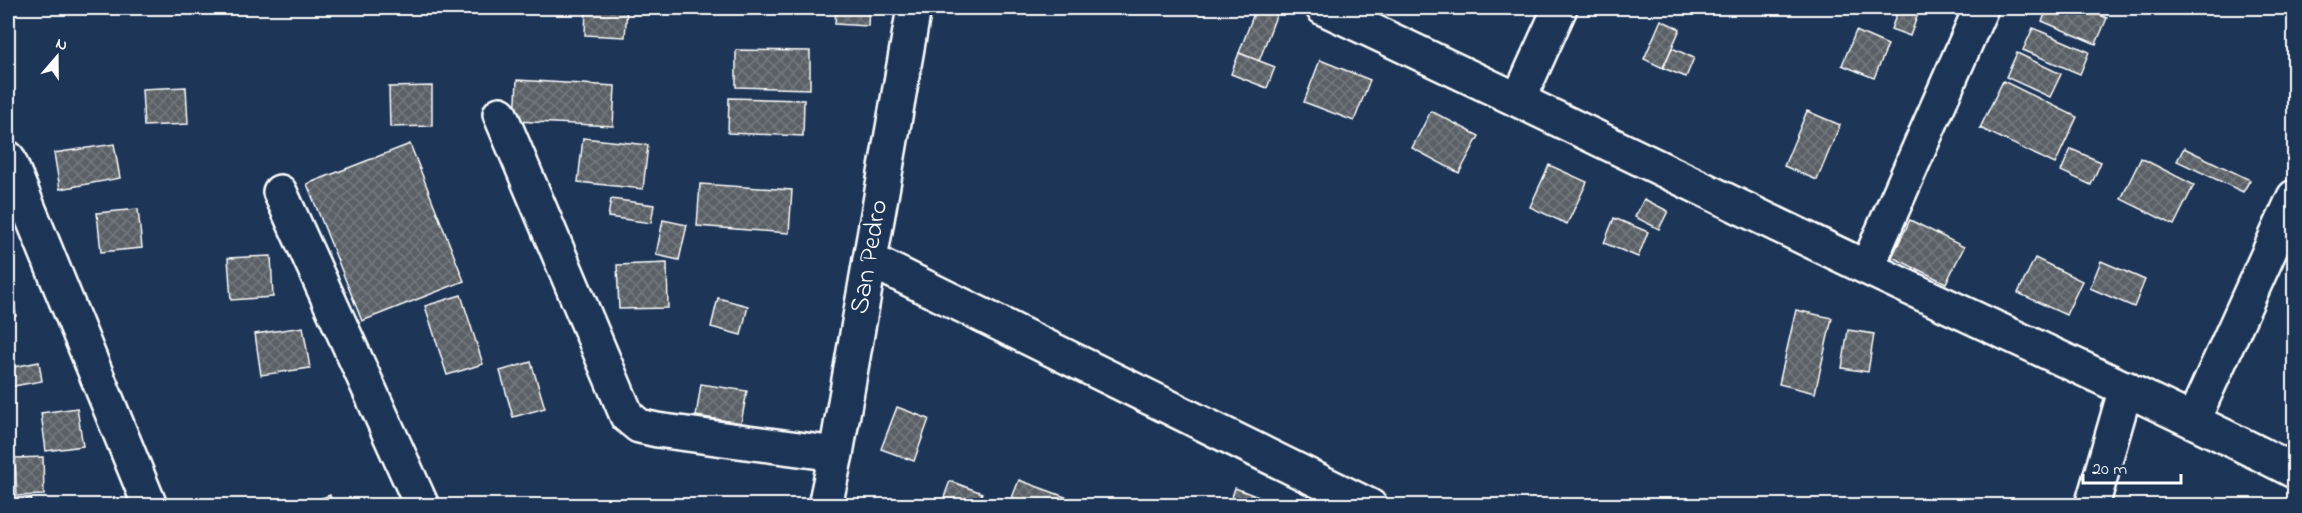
<svg xmlns="http://www.w3.org/2000/svg" width="2302" height="513" font-family="'Indie Flower',sans-serif">
<defs>
<pattern id="building-cross-hatch" width="8" height="8" patternUnits="userSpaceOnUse" patternTransform="scale(1.5)"><rect width="8" height="8" fill="#5a6166"/><path d="M0 0l8 8M0 8l8-8" fill="none" stroke="#73797d"/></pattern>
</defs>
<rect width="100%" height="100%" fill="#1d3557"/>
<filter id="ink" filterUnits="userSpaceOnUse"><feTurbulence type="fractalNoise" baseFrequency=".0167" numOctaves="2"/><feDisplacementMap in="SourceGraphic" scale="12" xChannelSelector="R" yChannelSelector="G"/><feConvolveMatrix kernelMatrix="1 2 1 2 8 2 1 2 1" color-interpolation-filters="sRGB"/></filter>
<g filter="url(#ink)">
<!-- building -->
<g fill="url(#building-cross-hatch)" stroke="#fff" stroke-width="1.5">
<path d="M586 8H627L625 37 585 35Z"/>
<path d="M836 8H869L868 26 835 24Z"/>
<path d="M1256 8H1279L1259 61 1239 53Z"/>
<path d="M1899 8 1918 14 1910 36 1891 29Z"/>
<path d="M2048 8H2082L2107 18 2096 44 2042 21Z"/>
<path d="M1661 20 1680 29 1663 68 1644 59Z"/>
<path d="M2033 28 2089 52 2080 74 2023 50Z"/>
<path d="M1856 31 1888 45 1874 78 1842 65Z"/>
<path d="M1672 48 1694 58 1686 77 1663 68Z"/>
<path d="M736 50 810 51V89L736 87Z"/>
<path d="M1239 53 1275 67 1267 88 1231 74Z"/>
<path d="M2017 53 2061 74 2050 97 2006 77Z"/>
<path d="M1320 60 1370 80 1354 121 1304 102Z"/>
<path d="M517 80 615 86 613 126 515 121Z"/>
<path d="M2003 81 2077 117 2055 164 1980 128Z"/>
<path d="M432 86V126L390 127 389 87Z"/>
<path d="M186 87 188 124 144 126 142 89Z"/>
<path d="M729 98 804 100 803 136 728 133Z"/>
<path d="M1431 111 1479 136 1459 173 1412 148Z"/>
<path d="M1807 111 1840 125 1817 180 1784 166Z"/>
<path d="M583 138 648 145 643 189 578 182Z"/>
<path d="M114 144 120 178 60 189 54 153Z"/>
<path d="M410 144 464 281 362 321 307 184Z"/>
<path d="M2184 148 2250 180 2243 192 2177 161Z"/>
<path d="M2071 149 2101 162 2091 185 2061 171Z"/>
<path d="M2141 158 2194 185 2174 225 2121 199Z"/>
<path d="M1549 165 1587 182 1567 224 1530 207Z"/>
<path d="M700 184 792 190 789 233 697 226Z"/>
<path d="M611 199 654 205 651 223 608 217Z"/>
<path d="M1644 199 1668 211 1659 229 1635 217Z"/>
<path d="M138 209 142 248 101 252 97 213Z"/>
<path d="M1614 218 1648 232 1638 257 1604 243Z"/>
<path d="M663 220 687 225 679 260 656 255Z"/>
<path d="M1910 220 1964 247 1946 283 1892 257Z"/>
<path d="M271 256 273 297 231 300 228 258Z"/>
<path d="M2035 258 2082 281 2066 315 2018 293Z"/>
<path d="M2101 261 2145 280 2134 307 2090 288Z"/>
<path d="M667 263 668 308 619 309 617 265Z"/>
<path d="M11 275 16 316 8 317V276Z"/>
<path d="M461 295 483 364 447 375 425 306Z"/>
<path d="M718 298 748 306 741 335 711 327Z"/>
<path d="M1796 310 1832 318 1815 393 1779 384Z"/>
<path d="M303 327 310 368 261 375 255 334Z"/>
<path d="M1848 330 1874 334 1868 372 1842 368Z"/>
<path d="M39 362 42 381 8 387V368Z"/>
<path d="M531 362 545 408 513 417 500 371Z"/>
<path d="M701 384 747 391 741 423 696 416Z"/>
<path d="M897 407 929 419 914 461 881 449Z"/>
<path d="M77 408 83 446 46 451 41 413Z"/>
<path d="M43 457 44 495 17 496 15 458Z"/>
<path d="M1019 480 1068 498 1065 506H1034L1012 498Z"/>
<path d="M950 481 982 493 978 506H948L942 503Z"/>
<path d="M1235 488 1282 506H1229Z"/>
<path d="M330 495 333 506H300Z"/>
<path d="M31 498 33 506H14L13 504Z"/>
</g>
<g fill="none" stroke-linecap="round" stroke-linejoin="round">
<defs>
<g id="minor">
<path d="M1323 8C1504 92 1684 180 1865 267 2008 335 2153 399 2294 471"/>
<path d="M1519 99 1560 8"/>
<path d="M500 114 627 416 639 426 657 430 836 454"/>
<path d="M8 158 150 506"/>
<path d="M280 192 422 506"/>
<path d="M870 260 1370 506"/>
<path d="M1867 267 1981 8"/>
<path d="M2193 420 2294 197"/>
<path d="M2092 506 2126 388"/>
</g>
<path id="major" d="M825 506 836 454 914 8"/>
</defs>
<!-- minor casing -->
<use href="#minor" stroke="#fff" stroke-width="38"/>
<!-- major casing -->
<use href="#major" stroke="#fff" stroke-width="38"/>
<!-- minor -->
<use href="#minor" stroke="#1d3557" stroke-width="33"/>
<!-- major -->
<use href="#major" stroke="#1d3557" stroke-width="33"/>
</g>
</g>
<g text-anchor="middle" dominant-baseline="central" stroke-width="4.5" stroke-linejoin="round" paint-order="stroke">
<!-- street labels -->
<g font-size="27" fill="#fff" stroke="#1d3557">
<text transform="translate(870 257) rotate(-80)">San Pedro</text>
</g>
</g>
<!-- margin -->
<rect width="2302" height="513" fill="none" stroke="#1d3557" stroke-width="30"/>
<rect x="15" y="15" width="2272" height="483" fill="none" stroke="#fff" stroke-width="2" filter="url(#ink)"/>
<!-- north arrow -->
<g transform="translate(57 57) rotate(20)" stroke="#1d3557" stroke-width="4.5" paint-order="stroke">
<path d="M0-4.5L10 22L0 15L-10 22Z" fill="#ffffff"/>
<text y="-9" font-size="16" font-weight="bold" text-anchor="middle" fill="#ffffff">N</text>
</g>
<!-- scale -->
<path d="M2083 474v9h98v-9" fill="none" stroke="#ffffff" stroke-width="3"/>
<text x="2092" y="474" font-size="18" fill="#ffffff" stroke="#1d3557" stroke-width="4.5" paint-order="stroke">20 m</text>
</svg>
